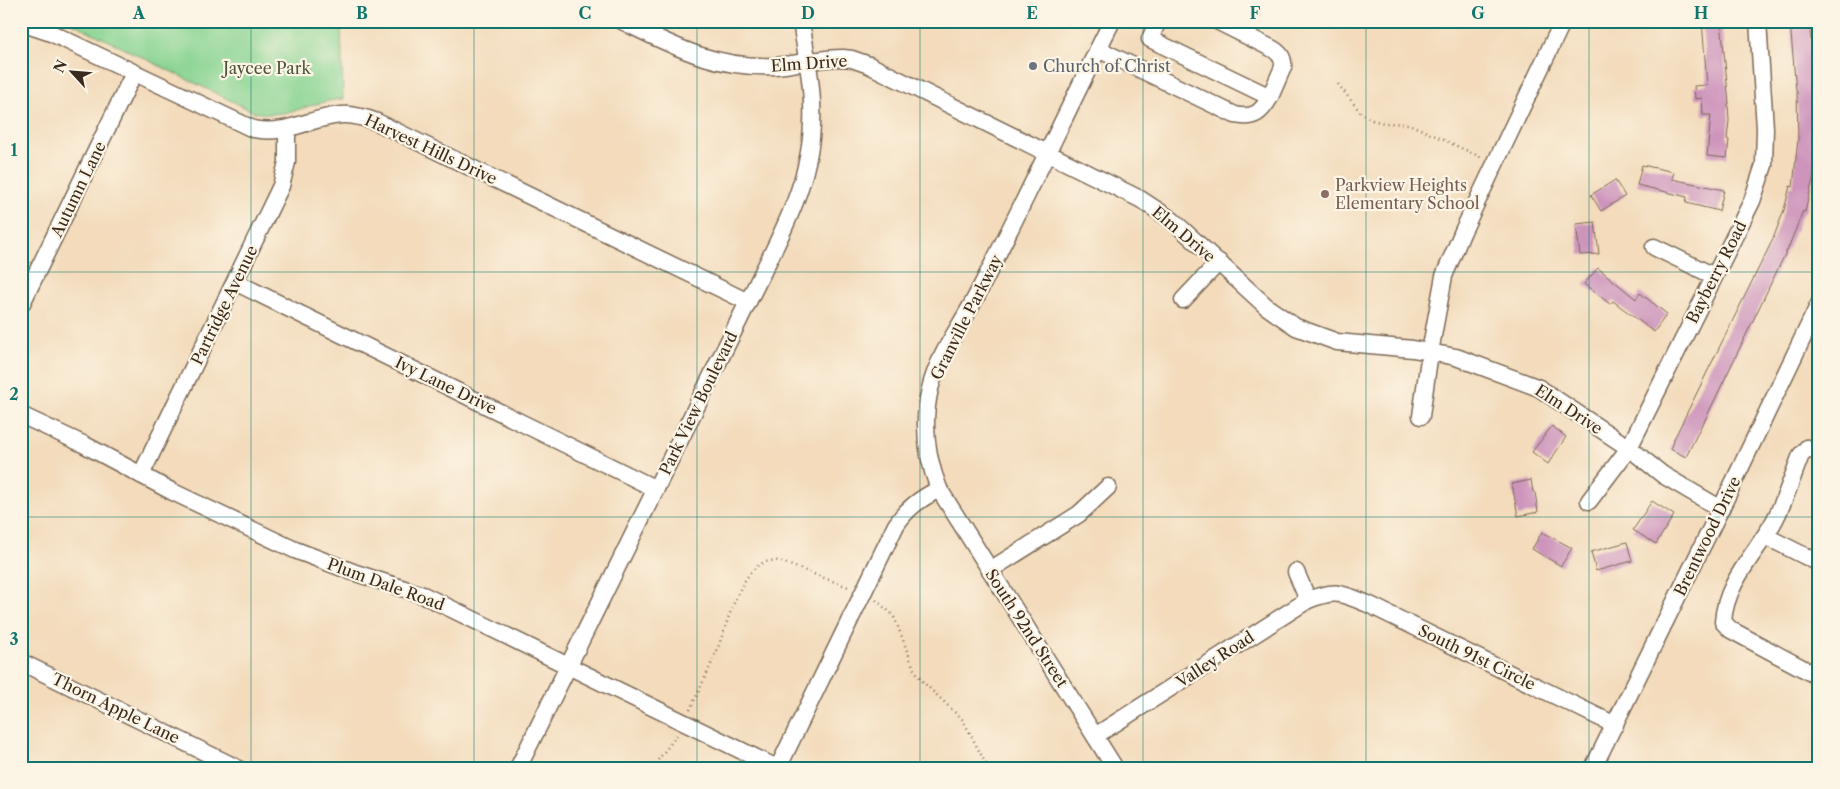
<svg xmlns="http://www.w3.org/2000/svg" width="1840" height="789" font-family="'Libre Caslon Text',serif">
<rect width="100%" height="100%" fill="#fcf5e5"/>
<filter id="ink" filterUnits="userSpaceOnUse"><feTurbulence type="fractalNoise" baseFrequency=".02" numOctaves="2"/><feDisplacementMap in="SourceGraphic" scale="10" xChannelSelector="R" yChannelSelector="G"/><feConvolveMatrix kernelMatrix="1 2 1 2 8 2 1 2 1" color-interpolation-filters="sRGB"/></filter>
<filter id="wash" filterUnits="userSpaceOnUse"><feTurbulence type="fractalNoise" baseFrequency=".0096" numOctaves="4" result="noise"/><feDisplacementMap in="SourceGraphic" scale="20" xChannelSelector="R" yChannelSelector="G"/><feGaussianBlur stdDeviation="1.12" result="paint"/><feColorMatrix in="noise" values="0 0 0 0 0 0 0 0 0 0 0 0 0 0 0 0 0 1.4 0 .05"/><feComposite in="paint" operator="in"/></filter>
<g filter="url(#wash)">
<rect width="100%" height="100%" fill="#f3dbbc"/>
<!-- green -->
<path fill="#86d391" stroke="#607e58" d="M68 21H341L343 99C311 101 287 120 254 112Z"/>
<g id="blocks">
<!-- building -->
<g fill="#cd94bc">
<path d="M1702 21H1721L1729 104H1728L1729 121 1727 139 1729 140 1727 158 1707 156 1711 115H1703L1702 98 1695 99 1694 86 1707 85Z"/>
<path d="M1809 21 1817 100V134L1813 179 1805 212 1803 211 1789 246 1704 422H1703L1686 457 1670 449 1674 439 1773 239 1784 210 1790 186 1793 187 1798 139 1797 91H1796L1790 22Z"/>
<path d="M1642 165 1674 172 1672 179 1724 190 1719 211 1686 203 1687 197 1637 185Z"/>
<path d="M1615 180 1625 196 1601 211 1591 195Z"/>
<path d="M1595 222 1599 254 1580 255 1576 224Z"/>
<path d="M1598 268 1636 299 1640 293 1667 314 1654 332 1613 301 1610 304 1584 284Z"/>
<path d="M1552 426 1566 437 1548 464 1532 452Z"/>
<path d="M1531 480 1533 492H1535L1538 512 1518 516 1512 484Z"/>
<path d="M1652 501 1674 515 1656 544 1633 530Z"/>
<path d="M1542 532 1572 548 1561 566 1532 549Z"/>
<path d="M1627 542 1632 561 1596 571 1591 552Z"/>
</g>
</g>
</g>
<g filter="url(#ink)">
<use href="#blocks" fill-opacity="0" stroke="#7b6855" stroke-width="1"/>
<g fill="none" stroke-linecap="round" stroke-linejoin="round">
<defs>
<g id="minor">
<path d="M622 21C673 46 715 69 775 66 798 64 820 58 843 58L852 59 869 65 1140 199 1172 220 1267 307 1296 327 1337 342 1413 349 1456 357 1539 388 1629 448 1663 475 1721 509"/>
<path d="M1158 21 1150 39 1270 97 1283 67C1284 58 1279 52 1271 48L1217 21"/>
<path d="M21 23 51 33 253 129C287 136 310 117 342 115 354 114 366 118 377 122L748 302"/>
<path d="M1098 49 1235 115C1254 119 1261 113 1270 97"/>
<path d="M1654 247 1714 276"/>
<path d="M235 282 656 489"/>
<path d="M1183 300 1219 262"/>
<path d="M21 305 134 73"/>
<path d="M21 415 83 444 173 492 295 550 353 572 423 595 777 768"/>
<path d="M1421 416 1430 352 1444 276 1463 231 1563 21"/>
<path d="M1819 453 1807 448 1801 455C1792 477 1785 502 1773 523 1755 554 1725 584 1723 622L1731 630 1819 677"/>
<path d="M141 475 281 186 287 162V130"/>
<path d="M939 489 1115 768"/>
<path d="M1589 501 1629 448 1752 201 1764 165 1765 128 1758 21"/>
<path d="M1765 536 1819 563"/>
<path d="M990 570 1079 514 1108 487"/>
<path d="M1296 572 1308 600"/>
<path d="M21 662 237 768"/>
<path d="M1095 736 1308 600C1337 589 1340 593 1368 604L1615 725"/>
<path d="M518 768 748 302C775 246 810 188 812 124 814 90 806 55 801 21"/>
<path d="M778 768 896 525C907 508 920 499 939 489 926 456 922 423 930 389 939 352 963 324 979 291 1025 201 1067 111 1112 21"/>
<path d="M1593 768 1726 498 1819 304"/>
</g>
</defs>
<!-- minor casing -->
<use href="#minor" stroke="#7b6855" stroke-width="19"/>
<!-- path -->
<g stroke="#7b6855" stroke-width="2.5" stroke-dasharray="1 4" stroke-linecap="butt">
<path d="M1338 84 1361 113 1372 120 1384 123 1409 124 1483 158"/>
<path d="M876 600 892 614 895 619 914 669 923 682 963 720 988 768"/>
<path d="M690 710C699 690 709 670 717 650 726 627 737 585 754 569 761 562 769 560 779 561L851 588"/>
<path d="M652 768 677 735"/>
</g>
<!-- minor -->
<use href="#minor" stroke="#fff" stroke-width="16"/>
</g>
</g>
<!-- grid -->
<path fill="none" stroke="#0f766e" stroke-width="1" stroke-opacity="0.55" d="M251 21V768M474 21V768M697 21V768M920 21V768M1143 21V768M1366 21V768M1589 21V768M21 272H1819M21 517H1819"/>
<!-- markers -->
<circle fill="#6b7280" stroke="#fcf5e5" stroke-width="2" cx="1033" cy="66" r="5"/>
<circle fill="#8d6e63" stroke="#fcf5e5" stroke-width="2" cx="1325" cy="194" r="5"/>
<g text-anchor="middle" dominant-baseline="central" stroke-width="4.5" stroke-linejoin="round" paint-order="stroke">
<!-- street labels -->
<g font-size="16" fill="#3b2a1e" stroke="#fcf5e5">
<text transform="translate(809 63) rotate(-4)">Elm Drive</text>
<text transform="translate(431 149) rotate(25)">Harvest Hills Drive</text>
<text transform="translate(78 189) rotate(-64)">Autumn Lane</text>
<text transform="translate(1184 234) rotate(40)">Elm Drive</text>
<text transform="translate(1716 272) rotate(-63)">Bayberry Road</text>
<text transform="translate(224 305) rotate(-64)">Partridge Avenue</text>
<text transform="translate(966 317) rotate(-63)">Granville Parkway</text>
<text transform="translate(446 385) rotate(26)">Ivy Lane Drive</text>
<text transform="translate(698 403) rotate(-64)">Park View Boulevard</text>
<text transform="translate(1569 409) rotate(33)">Elm Drive</text>
<text transform="translate(1707 536) rotate(-64)">Brentwood Drive</text>
<text transform="translate(386 584) rotate(20)">Plum Dale Road</text>
<text transform="translate(1027 628) rotate(57)">South 92nd Street</text>
<text transform="translate(1477 657) rotate(26)">South 91st Circle</text>
<text transform="translate(1215 659) rotate(-33)">Valley Road</text>
<text transform="translate(116 708) rotate(26)">Thorn Apple Lane</text>
</g>
<!-- worship labels -->
<g font-size="16" fill="#5b616d" stroke="#fcf5e5" text-anchor="start">
<text x="1043" y="66">Church of Christ</text>
</g>
<!-- park labels -->
<g font-size="16" fill="#4e543b" stroke="#fcf5e5">
<text x="267" y="68">Jaycee Park</text>
</g>
<!-- education labels -->
<g font-size="16" fill="#785e54" stroke="#fcf5e5" text-anchor="start">
<text x="1335" y="185">Parkview Heights<tspan x="1335" dy="18">Elementary School</tspan></text>
</g>
</g>
<!-- margin -->
<rect width="1840" height="789" fill="none" stroke="#fcf5e5" stroke-width="55"/>
<!-- north arrow -->
<g transform="translate(72 72) rotate(296)" stroke="#fcf5e5" stroke-width="4" paint-order="stroke">
<path d="M0-4L9 19L0 12L-9 19Z" fill="#3b2a1e"/>
<text y="-8" font-size="14" font-weight="bold" text-anchor="middle" fill="#3b2a1e">N</text>
</g>
<rect x="28" y="28" width="1784" height="734" fill="none" stroke="#0f766e" stroke-width="2"/>
<g font-size="16" text-anchor="middle" font-weight="bold" fill="#0f766e">
<text x="139" y="19">A</text>
<text x="362" y="19">B</text>
<text x="585" y="19">C</text>
<text x="808" y="19">D</text>
<text x="1032" y="19">E</text>
<text x="1255" y="19">F</text>
<text x="1478" y="19">G</text>
<text x="1701" y="19">H</text>
<text x="14" y="156">1</text>
<text x="14" y="400">2</text>
<text x="14" y="645">3</text>
</g>
</svg>
